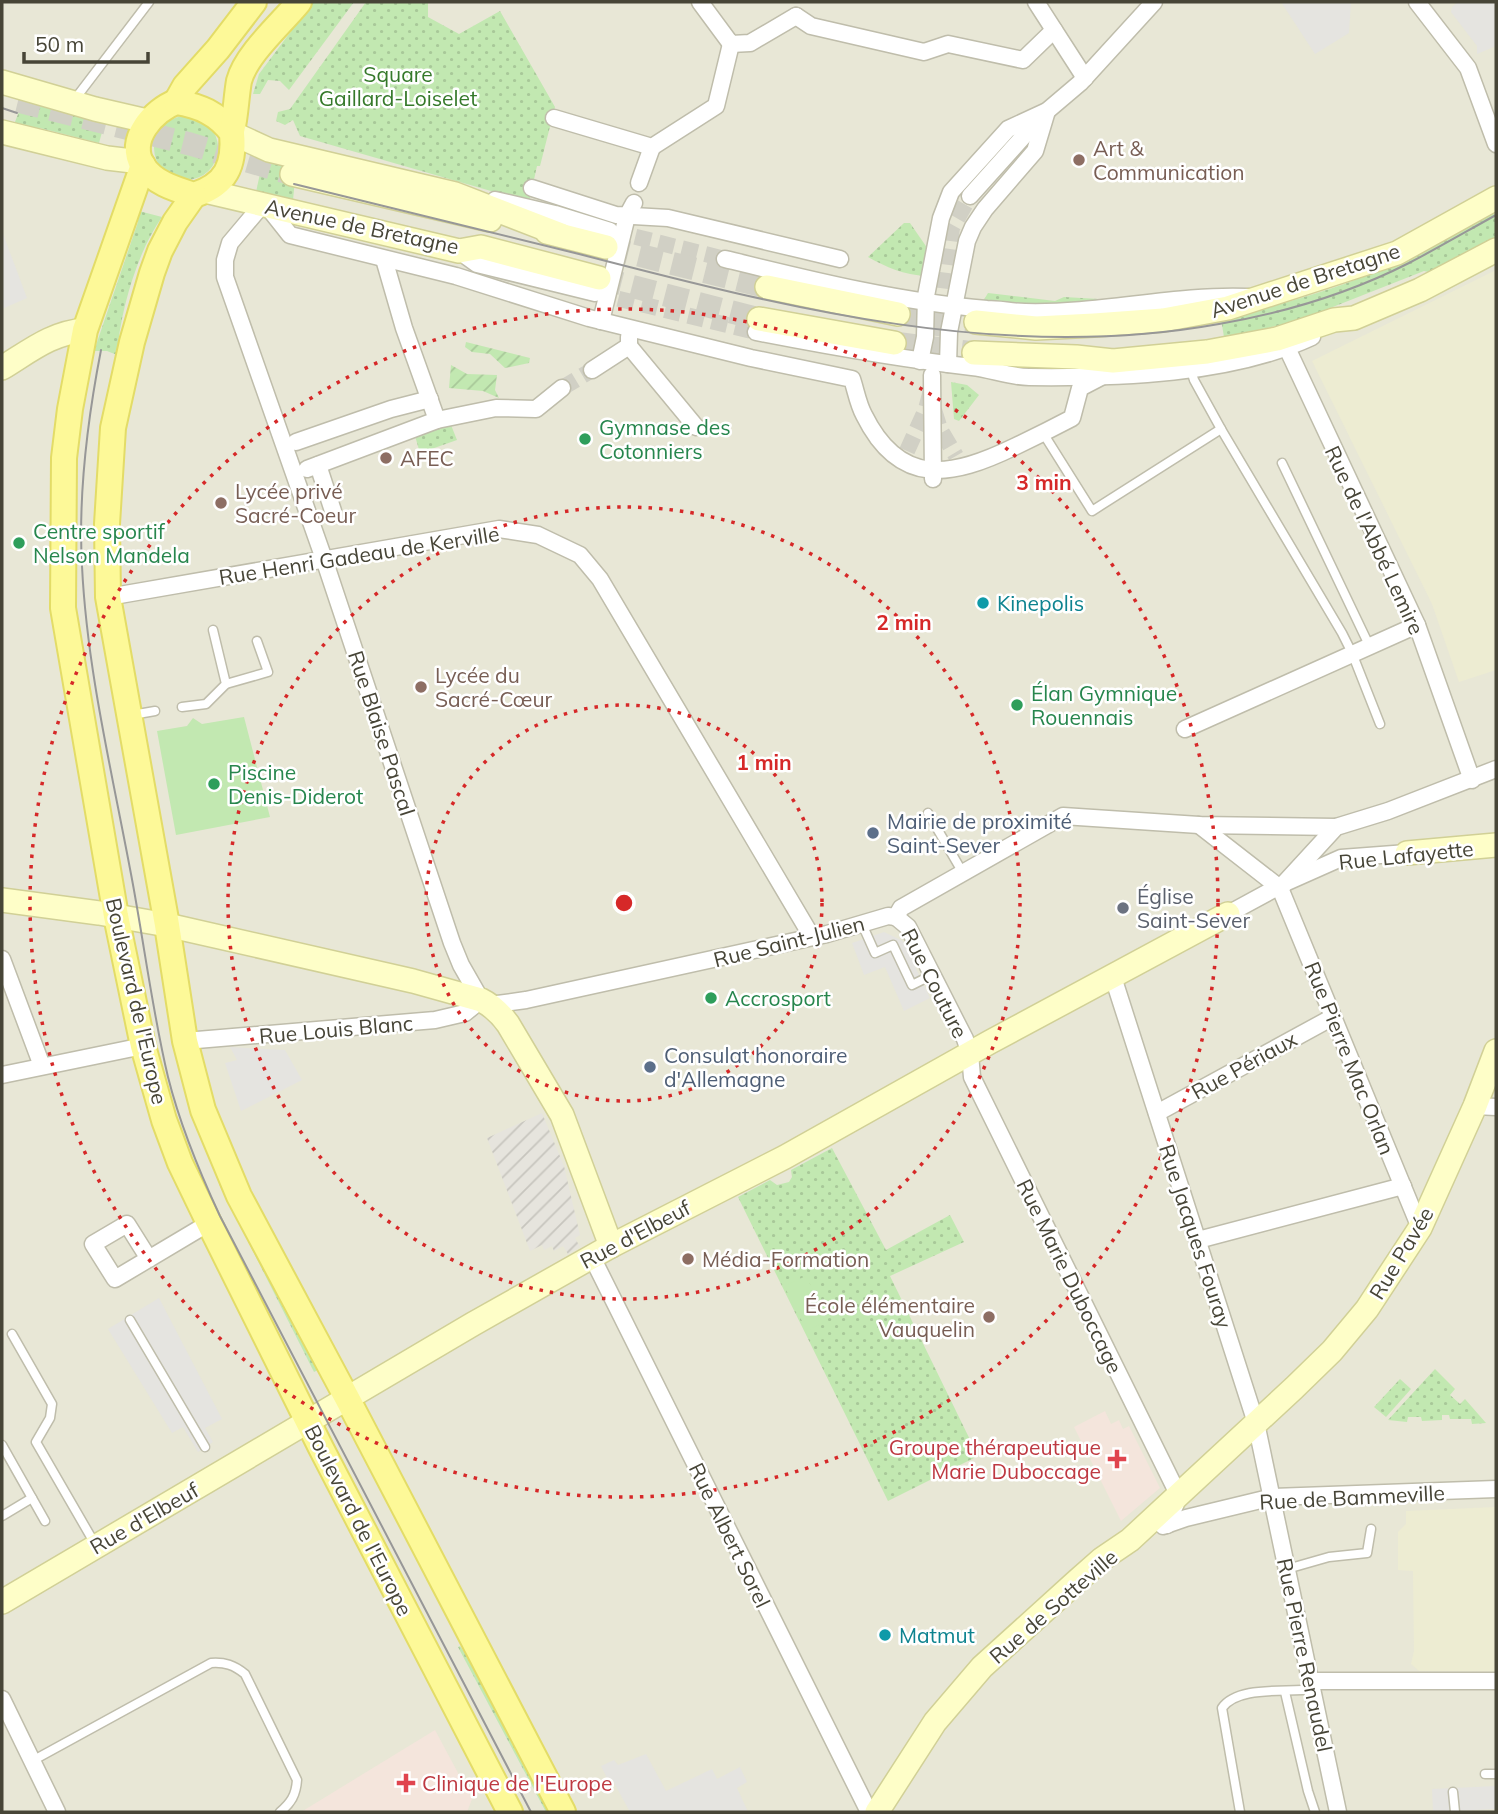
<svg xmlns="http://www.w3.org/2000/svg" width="1498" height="1814" font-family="Mulish,sans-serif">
<defs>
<pattern id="industrial-furrows" width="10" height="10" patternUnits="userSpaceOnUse" patternTransform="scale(1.75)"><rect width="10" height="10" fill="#e6e4dd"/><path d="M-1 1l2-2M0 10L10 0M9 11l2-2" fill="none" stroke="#c7c5be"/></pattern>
<pattern id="grass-dots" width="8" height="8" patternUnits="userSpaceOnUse" patternTransform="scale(1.75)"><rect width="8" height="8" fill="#c2e8b1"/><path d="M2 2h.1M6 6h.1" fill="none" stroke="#a8c899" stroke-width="1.8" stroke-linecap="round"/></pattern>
<pattern id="garden-furrows" width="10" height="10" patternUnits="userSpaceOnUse" patternTransform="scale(1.75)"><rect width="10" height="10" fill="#c2e8b1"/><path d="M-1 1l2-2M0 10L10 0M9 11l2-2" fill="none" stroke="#a8c899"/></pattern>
</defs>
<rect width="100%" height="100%" fill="#f4f3e8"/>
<!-- residential -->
<rect fill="#e8e7d6" x="2" y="2" width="1494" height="1810"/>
<!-- industrial -->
<path fill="url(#industrial-furrows)" d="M542 1113 564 1166 580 1235 575 1238 580 1247 568 1254 563 1246 554 1251 552 1246 544 1250 542 1245 530 1251 487 1138Z"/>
<!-- education -->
<g fill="#edecd2">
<path d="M1496 270V670L1459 682 1432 604 1312 361Z"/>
<path d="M1496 1507V1672L1419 1671 1411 1664 1414 1651 1413 1571 1398 1570V1532L1406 1524V1511Z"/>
</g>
<!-- medical -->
<g fill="#f4e5dc">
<path d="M1105 1411 1111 1424 1119 1420 1123 1429 1129 1426 1160 1488 1121 1521 1074 1427Z"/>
<path d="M435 1730 472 1799 467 1812H301Z"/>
</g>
<!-- grass -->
<g fill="url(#grass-dots)">
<path d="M313 2H354L289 90 280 81 268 80 260 94H253L259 74Z"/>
<path d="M366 2H428V17L459 34 500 11 555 107 540 166H537L529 202 300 136 293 120 285 125 276 121 278 112 290 109Z"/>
<path d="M21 97 106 118 99 143 40 128 13 127 20 109Z"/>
<circle cx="186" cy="148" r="32"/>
<path d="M264 155 300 169 295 180 293 200 256 192Z"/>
<path d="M1491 208 1496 218V241L1433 273 1424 271 1310 316 1281 325 1224 337 1221 319C1288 303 1356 285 1416 252 1442 239 1466 223 1491 208Z"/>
<path d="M139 211 162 217C137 252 120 312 117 355L107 351H94L138 222Z"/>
<path d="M904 223H910L930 252 926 276C904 275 886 267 868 257Z"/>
<path d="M988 293 1055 301 1064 297 1099 299V303L1045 307 982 303Z"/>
<path d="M951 382 967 385 979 395 959 421 954 419Z"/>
<path d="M451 425 457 440 420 453 415 436Z"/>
<path d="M832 1148 886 1250 950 1215 964 1242 890 1276 978 1456 888 1501 738 1197 770 1180 777 1185 789 1182 792 1177 791 1170Z"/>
<path d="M223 1182 320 1369 314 1372 219 1184Z"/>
<path d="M1435 1369 1455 1389 1450 1395 1460 1404 1465 1399 1486 1423 1472 1424 1471 1419H1450L1449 1415H1442V1420L1422 1421 1421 1417H1408L1407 1422 1388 1420Z"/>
<path d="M1400 1379 1411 1389 1386 1417 1374 1407Z"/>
<path d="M460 1646 474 1665 554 1812H546L458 1647Z"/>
</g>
<!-- garden -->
<g fill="url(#garden-furrows)">
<path d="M466 342 530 358 529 363 505 368 490 354 472 352 465 347Z"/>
<path d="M451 365 467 374 497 375 495 390 499 398 483 391 449 388Z"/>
</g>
<!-- pitch -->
<g fill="#c2e8b1">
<path d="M244 717 270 817 176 835 157 731 187 726 193 718 202 724Z"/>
<path d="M806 1276 828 1320 807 1331 784 1286Z"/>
</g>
<!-- parking -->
<g fill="#e5e4e0">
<path d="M1281 2H1351L1349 33 1315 54Z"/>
<path d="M1458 2H1496V46L1477 54V46L1451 12 1452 7Z"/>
<path d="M2 231 27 298 2 309Z"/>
<path d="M884 932 903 941 930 998 904 1011 885 967 864 975 852 943Z"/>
<path d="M230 1047 285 1050 302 1080 241 1111 225 1063 237 1060Z"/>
<path d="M159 1298 222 1419 205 1428 213 1442 198 1452 183 1427 172 1433 108 1329Z"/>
<path d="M646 1754 666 1791 712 1769 717 1779 740 1767 747 1782 737 1788 748 1812H630L612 1779 608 1780 601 1766 614 1760 618 1765Z"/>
<path d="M1496 1786V1809L1433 1812 1432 1789Z"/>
</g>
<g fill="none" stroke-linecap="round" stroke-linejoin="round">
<!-- street-tunnel -->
<g stroke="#d1d0c5" stroke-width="16" stroke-dasharray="16 8" stroke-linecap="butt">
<path d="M612 231 725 259"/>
<path d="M595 293 756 332"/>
<path d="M562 388 592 370"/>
<path d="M934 410 940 429 956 456"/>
<path d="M907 451 926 409 930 394 952 228 970 196"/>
</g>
<!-- secondary-tunnel -->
<g stroke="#d1d0c5" stroke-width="23" stroke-dasharray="23 11" stroke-linecap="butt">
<path d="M18 101 190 144 292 174"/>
<path d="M606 247 767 287"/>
<path d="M599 278 759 319"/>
<path d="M898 314 976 322"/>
<path d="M894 343 974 353"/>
</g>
<defs>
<g id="lane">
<path d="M75 99 149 2"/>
<path d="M1191 370 1194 380 1221 429 1342 633 1352 653 1380 724"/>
<path d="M1043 433 1092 511 1221 429"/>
<path d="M1282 463 1369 645"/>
<path d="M226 684 268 672 257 641"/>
<path d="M182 707 206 704 226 684 213 630"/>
<path d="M132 715 155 711"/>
<path d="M928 813 963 873"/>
<path d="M862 924 875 953 893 945 912 985 932 975"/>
<path d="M130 1320 205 1447"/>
<path d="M12 1334 52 1404 50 1418 36 1442 95 1544"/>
<path d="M2 1445 45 1521"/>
<path d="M2 1516 32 1498"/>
<path d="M1287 1569 1329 1557 1367 1553 1371 1529"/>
<path d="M1285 1692 1308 1791 1315 1812"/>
<path d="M32 1761 211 1663C225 1662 234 1665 245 1674L297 1780C296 1795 291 1803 280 1812"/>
<path d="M1485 1774H1496"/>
<path d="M1453 1792 1455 1812"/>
<path d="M1240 1812 1222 1708C1238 1685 1287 1693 1312 1689"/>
</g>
<g id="street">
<path d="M700 2 731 44 750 43 796 16"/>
<path d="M1036 2 1085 78"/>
<path d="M1417 2 1468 68 1496 144"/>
<path d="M796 16 811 26 924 52 948 44 1023 60 1054 30"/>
<path d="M554 118 652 147 716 106 731 44"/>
<path d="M639 183 652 147"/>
<path d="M532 188 616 215 668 218 840 259"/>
<path d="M970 196 1040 118"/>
<path d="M495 200 555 214 610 231"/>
<path d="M267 206 290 235 456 276 589 318 751 358 852 379C856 391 858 404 864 415 900 488 952 477 1014 447 1033 438 1053 428 1072 418L1080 388 1103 376"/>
<path d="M459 251 477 264 595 293"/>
<path d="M384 259 404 328 437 420"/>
<path d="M725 259C811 280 899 302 987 309 1000 309 1012 312 1025 312 1100 314 1174 294 1248 297"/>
<path d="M601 321 627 216 634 203"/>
<path d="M756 332C828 346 899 359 972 367 991 369 1010 377 1029 377 1119 378 1230 375 1312 337"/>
<path d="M629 346 696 427"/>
<path d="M1287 348 1417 625 1472 780"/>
<path d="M920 361 925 337 926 296 941 218 951 192 1008 129 1047 111 1080 83 1154 2"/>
<path d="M948 364 949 332 967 241 973 227 985 209 1035 151 1047 111"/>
<path d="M592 370 629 346V337"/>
<path d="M932 375 933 479"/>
<path d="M296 442 391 409 430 399"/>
<path d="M318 465 333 511"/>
<path d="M307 469 437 420 496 408 536 409 562 388"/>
<path d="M108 597 499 529 538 535 580 555 600 579 812 937"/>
<path d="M1185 729 1417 625"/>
<path d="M1199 825 1280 888 1420 1228"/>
<path d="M1280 888 1336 827 1388 811 1496 769"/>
<path d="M1228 914 1287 882 1341 858 1407 853"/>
<path d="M896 917 908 927 965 1039 970 1054 972 1077 1179 1496 1167 1525"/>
<path d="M896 917 901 908 1063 816 1199 825 1336 827"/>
<path d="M2 959 42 1066"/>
<path d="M1113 977 1256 1423 1338 1812"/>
<path d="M490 1005 526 1000 827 934 888 916 896 917"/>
<path d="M185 1041 435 1020 465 1013 481 1000 461 965 452 943 324 559 225 277V260L230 243 262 205"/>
<path d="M2 1075 143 1046"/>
<path d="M1475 1106 1496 1107"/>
<path d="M1157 1113 1333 1017"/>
<path d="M1198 1240 1403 1186"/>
<path d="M592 1257 869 1812"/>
<path d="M149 1259 127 1224 93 1244 115 1279 209 1223"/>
<path d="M1163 1526 1186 1518 1273 1497 1496 1489"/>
<path d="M1311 1681H1496"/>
<path d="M2 1699 57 1812"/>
</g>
<g id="secondary">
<path d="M2 82 95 109 147 121"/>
<path d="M2 132 107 158 141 162"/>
<path d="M232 133 269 150 455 194 561 235"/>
<path d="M292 174 490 220"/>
<path d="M205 191 459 251 481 247 599 278"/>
<path d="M547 232 606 247"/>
<path d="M767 287 898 314"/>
<path d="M759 319 894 343"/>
<path d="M976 322 1036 328 1094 325 1163 320 1228 308 1397 253 1496 198"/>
<path d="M974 353 1076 357 1113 361 1207 352 1277 339 1334 320 1354 318 1420 290 1496 250"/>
<path d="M2 368C30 351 51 333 85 330"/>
<path d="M1407 853 1496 845"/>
<path d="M2 900 99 913 167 925 413 981 481 1000C493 1006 500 1013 508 1024L562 1115 611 1246"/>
<path d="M2 1602 473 1324 611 1246 785 1157 990 1042 1228 914"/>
<path d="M877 1812 935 1722 982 1667 1077 1581 1102 1559 1130 1540 1294 1388 1332 1351 1367 1309 1420 1228 1475 1106 1496 1051"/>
</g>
<g id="primary">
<path d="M176 102C200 106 217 113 232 133 235 165 226 185 194 195 175 189 154 183 143 166 126 140 154 110 176 102Z"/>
<path d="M176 102 185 86 218 49 254 2"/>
<path d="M232 131C236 114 236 98 239 81 246 54 282 23 299 2"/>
<path d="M143 165 85 330 70 409 64 458 63 608 116 916 143 1046 164 1120 180 1163 209 1223 321 1448 510 1812"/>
<path d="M194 195 175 222 160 251 152 273 132 342 113 428 107 524 108 597 167 925 185 1041 203 1110 239 1196 347 1398 563 1812"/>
</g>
</defs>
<!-- lane casing -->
<use href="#lane" stroke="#bfbdab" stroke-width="11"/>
<!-- street casing -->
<use href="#street" stroke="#bfbdab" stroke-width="19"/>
<!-- secondary casing -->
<use href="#secondary" stroke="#d1d096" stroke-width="26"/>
<!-- primary casing -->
<use href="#primary" stroke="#e3dc67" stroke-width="28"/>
<!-- lane -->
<use href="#lane" stroke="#fff" stroke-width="8"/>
<!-- street -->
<use href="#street" stroke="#fff" stroke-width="16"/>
<!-- secondary -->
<use href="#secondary" stroke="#fefec8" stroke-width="23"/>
<!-- primary -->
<use href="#primary" stroke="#fdf998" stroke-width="24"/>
<!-- tram -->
<g stroke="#979797" stroke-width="2">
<path d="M2 108 17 113"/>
<path d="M294 184C389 208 484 230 579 254 787 308 1003 363 1219 324 1283 313 1350 293 1409 263 1438 248 1467 231 1496 215"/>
<path d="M101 350C87 422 78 494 82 566 87 670 112 772 131 874 144 942 152 1010 168 1077 180 1125 199 1171 220 1216L531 1812"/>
</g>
</g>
<!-- distance rings -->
<g fill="none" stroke="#d62828" stroke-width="3.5" stroke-dasharray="3.5 7">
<circle cx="624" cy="903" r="198"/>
<circle cx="624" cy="903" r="396"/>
<circle cx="624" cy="903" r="594"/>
</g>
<!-- markers -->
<g fill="#8d6e63" stroke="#fff" stroke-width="2.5">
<circle cx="1079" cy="160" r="7"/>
<circle cx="386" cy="458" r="7"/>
<circle cx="221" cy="503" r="7"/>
<circle cx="421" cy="687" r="7"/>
<circle cx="688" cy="1259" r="7"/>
<circle cx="989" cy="1317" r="7"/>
</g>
<g fill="#2e9e5b" stroke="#fff" stroke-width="2.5">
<circle cx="585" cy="439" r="7"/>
<circle cx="19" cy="543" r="7"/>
<circle cx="1017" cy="705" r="7"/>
<circle cx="214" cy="784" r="7"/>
<circle cx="711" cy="998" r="7"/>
</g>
<g fill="#0f9aa8" stroke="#fff" stroke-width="2.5">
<circle cx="983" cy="603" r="7"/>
<circle cx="885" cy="1635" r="7"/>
</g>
<g fill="#5c6f8a" stroke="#fff" stroke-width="2.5">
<circle cx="873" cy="833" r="7"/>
<circle cx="650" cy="1067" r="7"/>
</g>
<circle fill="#6b7280" stroke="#fff" stroke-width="2.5" cx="1123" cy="908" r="7"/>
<g fill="#e0444e" stroke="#fff" stroke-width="2.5">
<path d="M1113.5 1448.5h7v7h7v7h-7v7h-7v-7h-7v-7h7z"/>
<path d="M402.5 1772.5h7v7h7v7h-7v7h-7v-7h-7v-7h7z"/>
</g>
<g text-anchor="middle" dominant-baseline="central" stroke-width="5" stroke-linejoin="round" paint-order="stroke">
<!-- park labels -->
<g font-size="21" fill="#35792a" stroke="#fff">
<text x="398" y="74">Square<tspan x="398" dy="24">Gaillard-Loiselet</tspan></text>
</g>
<!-- education labels -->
<g font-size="21" fill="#785e54" stroke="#fff" text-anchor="start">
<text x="1093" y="148">Art &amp;<tspan x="1093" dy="24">Communication</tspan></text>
<text x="400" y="458">AFEC</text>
<text x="235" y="491">Lycée privé<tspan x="235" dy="24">Sacré-Coeur</tspan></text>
<text x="435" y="675">Lycée du<tspan x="435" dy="24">Sacré-Cœur</tspan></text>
<text x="702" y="1259">Média-Formation</text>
<text x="975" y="1305" text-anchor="end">École élémentaire<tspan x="975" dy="24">Vauquelin</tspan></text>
</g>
<!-- street labels -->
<g font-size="21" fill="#474537" stroke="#fff">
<text transform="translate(362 226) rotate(12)">Avenue de Bretagne</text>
<text transform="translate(1305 280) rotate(-18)">Avenue de Bretagne</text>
<text transform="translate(1375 540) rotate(65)">Rue de l'Abbé Lemire</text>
<text transform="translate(359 555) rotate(-9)">Rue Henri Gadeau de Kerville</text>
<text transform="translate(382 733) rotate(72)">Rue Blaise Pascal</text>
<text transform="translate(1406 855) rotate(-6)">Rue Lafayette</text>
<text transform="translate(789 941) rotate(-14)">Rue Saint-Julien</text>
<text transform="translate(935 983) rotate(63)">Rue Couture</text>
<text transform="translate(137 1001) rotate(77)">Boulevard de l'Europe</text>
<text transform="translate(336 1029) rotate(-5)">Rue Louis Blanc</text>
<text transform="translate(1350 1058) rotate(68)">Rue Pierre Mac Orlan</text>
<text transform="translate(1244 1065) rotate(-29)">Rue Périaux</text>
<text transform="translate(635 1234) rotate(-28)">Rue d'Elbeuf</text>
<text transform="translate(1196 1236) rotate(72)">Rue Jacques Fouray</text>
<text transform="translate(1401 1253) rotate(-59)">Rue Pavée</text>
<text transform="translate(1070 1276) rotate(64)">Rue Marie Duboccage</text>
<text transform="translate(1352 1497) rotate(-3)">Rue de Bammeville</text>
<text transform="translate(144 1518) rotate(-30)">Rue d'Elbeuf</text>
<text transform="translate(359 1520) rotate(63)">Boulevard de l'Europe</text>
<text transform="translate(730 1535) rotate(64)">Rue Albert Sorel</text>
<text transform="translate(1053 1606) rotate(-41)">Rue de Sotteville</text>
<text transform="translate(1305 1655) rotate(78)">Rue Pierre Renaudel</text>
</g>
<!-- leisure labels -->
<g font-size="21" fill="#27864d" stroke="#fff" text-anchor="start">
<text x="599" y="427">Gymnase des<tspan x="599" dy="24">Cotonniers</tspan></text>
<text x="33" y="531">Centre sportif<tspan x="33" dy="24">Nelson Mandela</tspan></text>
<text x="1031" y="693">Élan Gymnique<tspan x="1031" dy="24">Rouennais</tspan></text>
<text x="228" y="772">Piscine<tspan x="228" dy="24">Denis-Diderot</tspan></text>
<text x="725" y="998">Accrosport</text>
</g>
<!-- culture labels -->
<g font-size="21" fill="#0d838f" stroke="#fff" text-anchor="start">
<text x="997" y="603">Kinepolis</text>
<text x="899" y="1635">Matmut</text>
</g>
<!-- service labels -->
<g font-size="21" fill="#4e5e75" stroke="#fff" text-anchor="start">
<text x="887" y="821">Mairie de proximité<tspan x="887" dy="24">Saint-Sever</tspan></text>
<text x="664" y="1055">Consulat honoraire<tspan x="664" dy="24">d'Allemagne</tspan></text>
</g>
<!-- worship labels -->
<g font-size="21" fill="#5b616d" stroke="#fff" text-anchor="start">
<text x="1137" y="896">Église<tspan x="1137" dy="24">Saint-Sever</tspan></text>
</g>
<!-- health labels -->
<g font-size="21" fill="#be3a42" stroke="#fff" text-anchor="end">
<text x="1101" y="1447">Groupe thérapeutique<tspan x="1101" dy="24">Marie Duboccage</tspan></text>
<text x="422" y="1783" text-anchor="start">Clinique de l'Europe</text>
</g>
</g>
<circle cx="624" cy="903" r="10" fill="#d62828" stroke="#fff" stroke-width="3.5"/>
<g font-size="21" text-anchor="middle" font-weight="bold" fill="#d62828" stroke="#fff" stroke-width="5" stroke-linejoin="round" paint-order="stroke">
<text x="1044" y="490">3 min</text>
<text x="904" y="630">2 min</text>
<text x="764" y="770">1 min</text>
</g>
<!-- border -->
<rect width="1498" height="1814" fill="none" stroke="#474537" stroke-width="7"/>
<!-- scale -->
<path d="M24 52v10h124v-10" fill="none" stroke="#474537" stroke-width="3.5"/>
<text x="35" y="52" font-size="21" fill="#474537" stroke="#ffffff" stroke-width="5" paint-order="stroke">50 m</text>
</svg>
